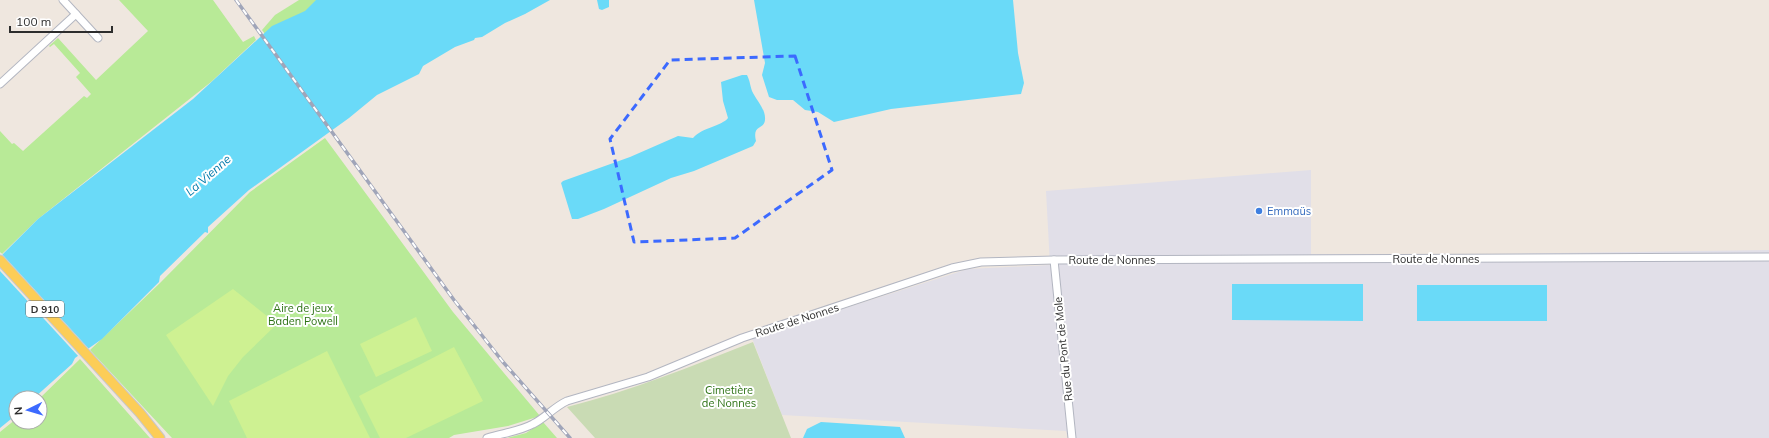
<svg xmlns="http://www.w3.org/2000/svg" width="1769" height="438" font-family="Mulish,sans-serif">
<rect width="100%" height="100%" fill="#efe7df"/>
<!-- industrial -->
<path fill="#e1dfe8" d="M1311 170V254H1493L1769 250V438H1068L1066 431 782 415 752 338 968 269 1050 265 1046 191Z"/>
<!-- green -->
<g fill="#b8ea97">
<path d="M119 0H213L243 42 254 36 256 40 211 82 38 219 2 254 0 252V131L12 144 14 143 23 151 84 96 87 98 91 94 76 77 80 73 54 44 50 47 49 46 58 38 96 80 148 31Z"/>
<path d="M299 0H318L308 11 265 34 262 30 275 15Z"/>
<path d="M325 138 453 312 540 416 508 426 454 435 449 438H172L90 350 160 283 250 192Z"/>
<path d="M80 359 150 438H0V432L16 419V422H40V398Z"/>
<path d="M543 422 557 438H507L526 433Z"/>
</g>
<!-- cemetery -->
<path fill="#c9dbb4" d="M753 342 791 438H595L567 407C631 391 692 366 753 342Z"/>
<!-- pitch -->
<g fill="#cef192">
<path d="M233 289 277 324 243 357 228 376 213 406 166 335Z"/>
<path d="M416 317 432 351 376 377 360 344Z"/>
<path d="M454 347 483 401 406 438H380L359 396Z"/>
<path d="M327 351 370 438H247L229 401Z"/>
</g>
<!-- water -->
<g fill="#6adaf8">
<path d="M316 0H550L525 14 505 23 482 37 475 38 474 40 455 47 423 66 419 74 377 95 349 118 249 190 208 227V233L205 232 160 276 159 282 102 339 75 358 72 364 34 398H16V415L0 428V257L38 219 193 99 272 26 305 11Z"/>
<path d="M597 0H609V7L602 10 599 9Z"/>
<path d="M754 0H1013L1018 53 1024 83 1021 94 891 109 834 122 818 112 805 110 793 100H777L769 97 762 75 765 63Z"/>
<path d="M742 75H747C750 81 750 85 752 91 756 100 766 109 765 120 764 130 752 124 756 141L753 146 694 171 671 178 604 209 578 219H572L561 183 563 181 630 157 678 136 693 138C703 127 722 126 728 118L723 101 721 82Z"/>
<path d="M1232 284H1363V321L1232 320Z"/>
<rect x="1417" y="285" width="130" height="36"/>
<path d="M821 422 900 427 905 438H803L807 429Z"/>
</g>
<!-- pier -->
<path fill="#efe7df" d="M1 253 89 349 79 357 0 271Z"/>
<g fill="none" stroke-linecap="round" stroke-linejoin="round">
<defs>
<g id="minor">
<path d="M63 0 98 38"/>
<path d="M0 84 76 14"/>
<path d="M1054 260 1072 438"/>
<path d="M487 438C502 433 518 432 533 424 545 418 554 407 567 401L648 377 742 338 952 268 981 262 1054 260 1769 257"/>
</g>
<path id="major" d="M0 260 140 413 160 438"/>
</defs>
<!-- minor casing -->
<use href="#minor" stroke="#b3b6c1" stroke-width="9"/>
<!-- major casing -->
<use href="#major" stroke="#c8c8c8" stroke-width="11"/>
<!-- minor -->
<use href="#minor" stroke="#fff" stroke-width="7"/>
<!-- major -->
<use href="#major" stroke="#fccd57" stroke-width="9"/>
<defs>
<path id="rail" d="M236 0 454 300 503 362 570 438"/>
</defs>
<!-- rail casing -->
<use href="#rail" stroke="#a0a5b9" stroke-width="3.5"/>
<!-- rail -->
<use href="#rail" stroke="#fff" stroke-width="2" stroke-dasharray="6" stroke-linecap="butt"/>
</g>
<!-- marked area -->
<path fill="none" stroke="#3c6aff" stroke-width="3" stroke-dasharray="8 5" stroke-linejoin="round" d="M795 56 832 170 735 238 634 242 610 139 670 60Z"/>
<!-- markers -->
<circle fill="#3f7fe0" stroke="#fff" stroke-width="1.5" cx="1259" cy="211" r="4"/>
<g text-anchor="middle" dominant-baseline="central" stroke-width="4" stroke-linejoin="round" paint-order="stroke">
<!-- shield labels -->
<rect fill="#fff" stroke="#6c6c6c" stroke-width="1" x="26" y="301" width="38" height="16" rx="3"/>
<g font-size="10" font-weight="bold" fill="#2d2d2d">
<text x="45" y="309">D 910</text>
</g>
<!-- shop labels -->
<g font-size="11" fill="#366cbe" stroke="#fff" text-anchor="start">
<text x="1267" y="211">Emmaüs</text>
</g>
<!-- street labels -->
<g font-size="11" fill="#2d2d2d" stroke="#fff">
<text x="1436" y="259">Route de Nonnes</text>
<text x="1112" y="260">Route de Nonnes</text>
<text transform="translate(797 320) rotate(-18)">Route de Nonnes</text>
<text transform="translate(1063 349) rotate(-96)">Rue du Pont de Mole</text>
</g>
<!-- park labels -->
<g font-size="11" fill="#2d7215" stroke="#fff">
<text x="303" y="308">Aire de jeux<tspan x="303" dy="13">Baden Powell</tspan></text>
<text x="729" y="390">Cimetière<tspan x="729" dy="13">de Nonnes</tspan></text>
</g>
<!-- water labels -->
<g font-size="12" font-style="italic" fill="#037aab" stroke="#fff">
<text transform="translate(208 175) rotate(-41)">La Vienne</text>
</g>
</g>
<!-- north arrow -->
<g transform="translate(28 410) rotate(265)"><circle r="19" fill="#ffffff" stroke="#ababab"/>
<path d="M0-3L7 15L0 10L-7 15Z" fill="#3c6aff"/>
<text y="-6" font-size="11" font-weight="bold" text-anchor="middle" fill="#2d2d2d">N</text>
</g>
<!-- scale -->
<path d="M10 26v6h102v-6" fill="none" stroke="#2d2d2d" stroke-width="2"/>
<text x="16" y="26" font-size="12" fill="#2d2d2d" stroke="#ffffff" stroke-width="3" paint-order="stroke">100 m</text>
</svg>
